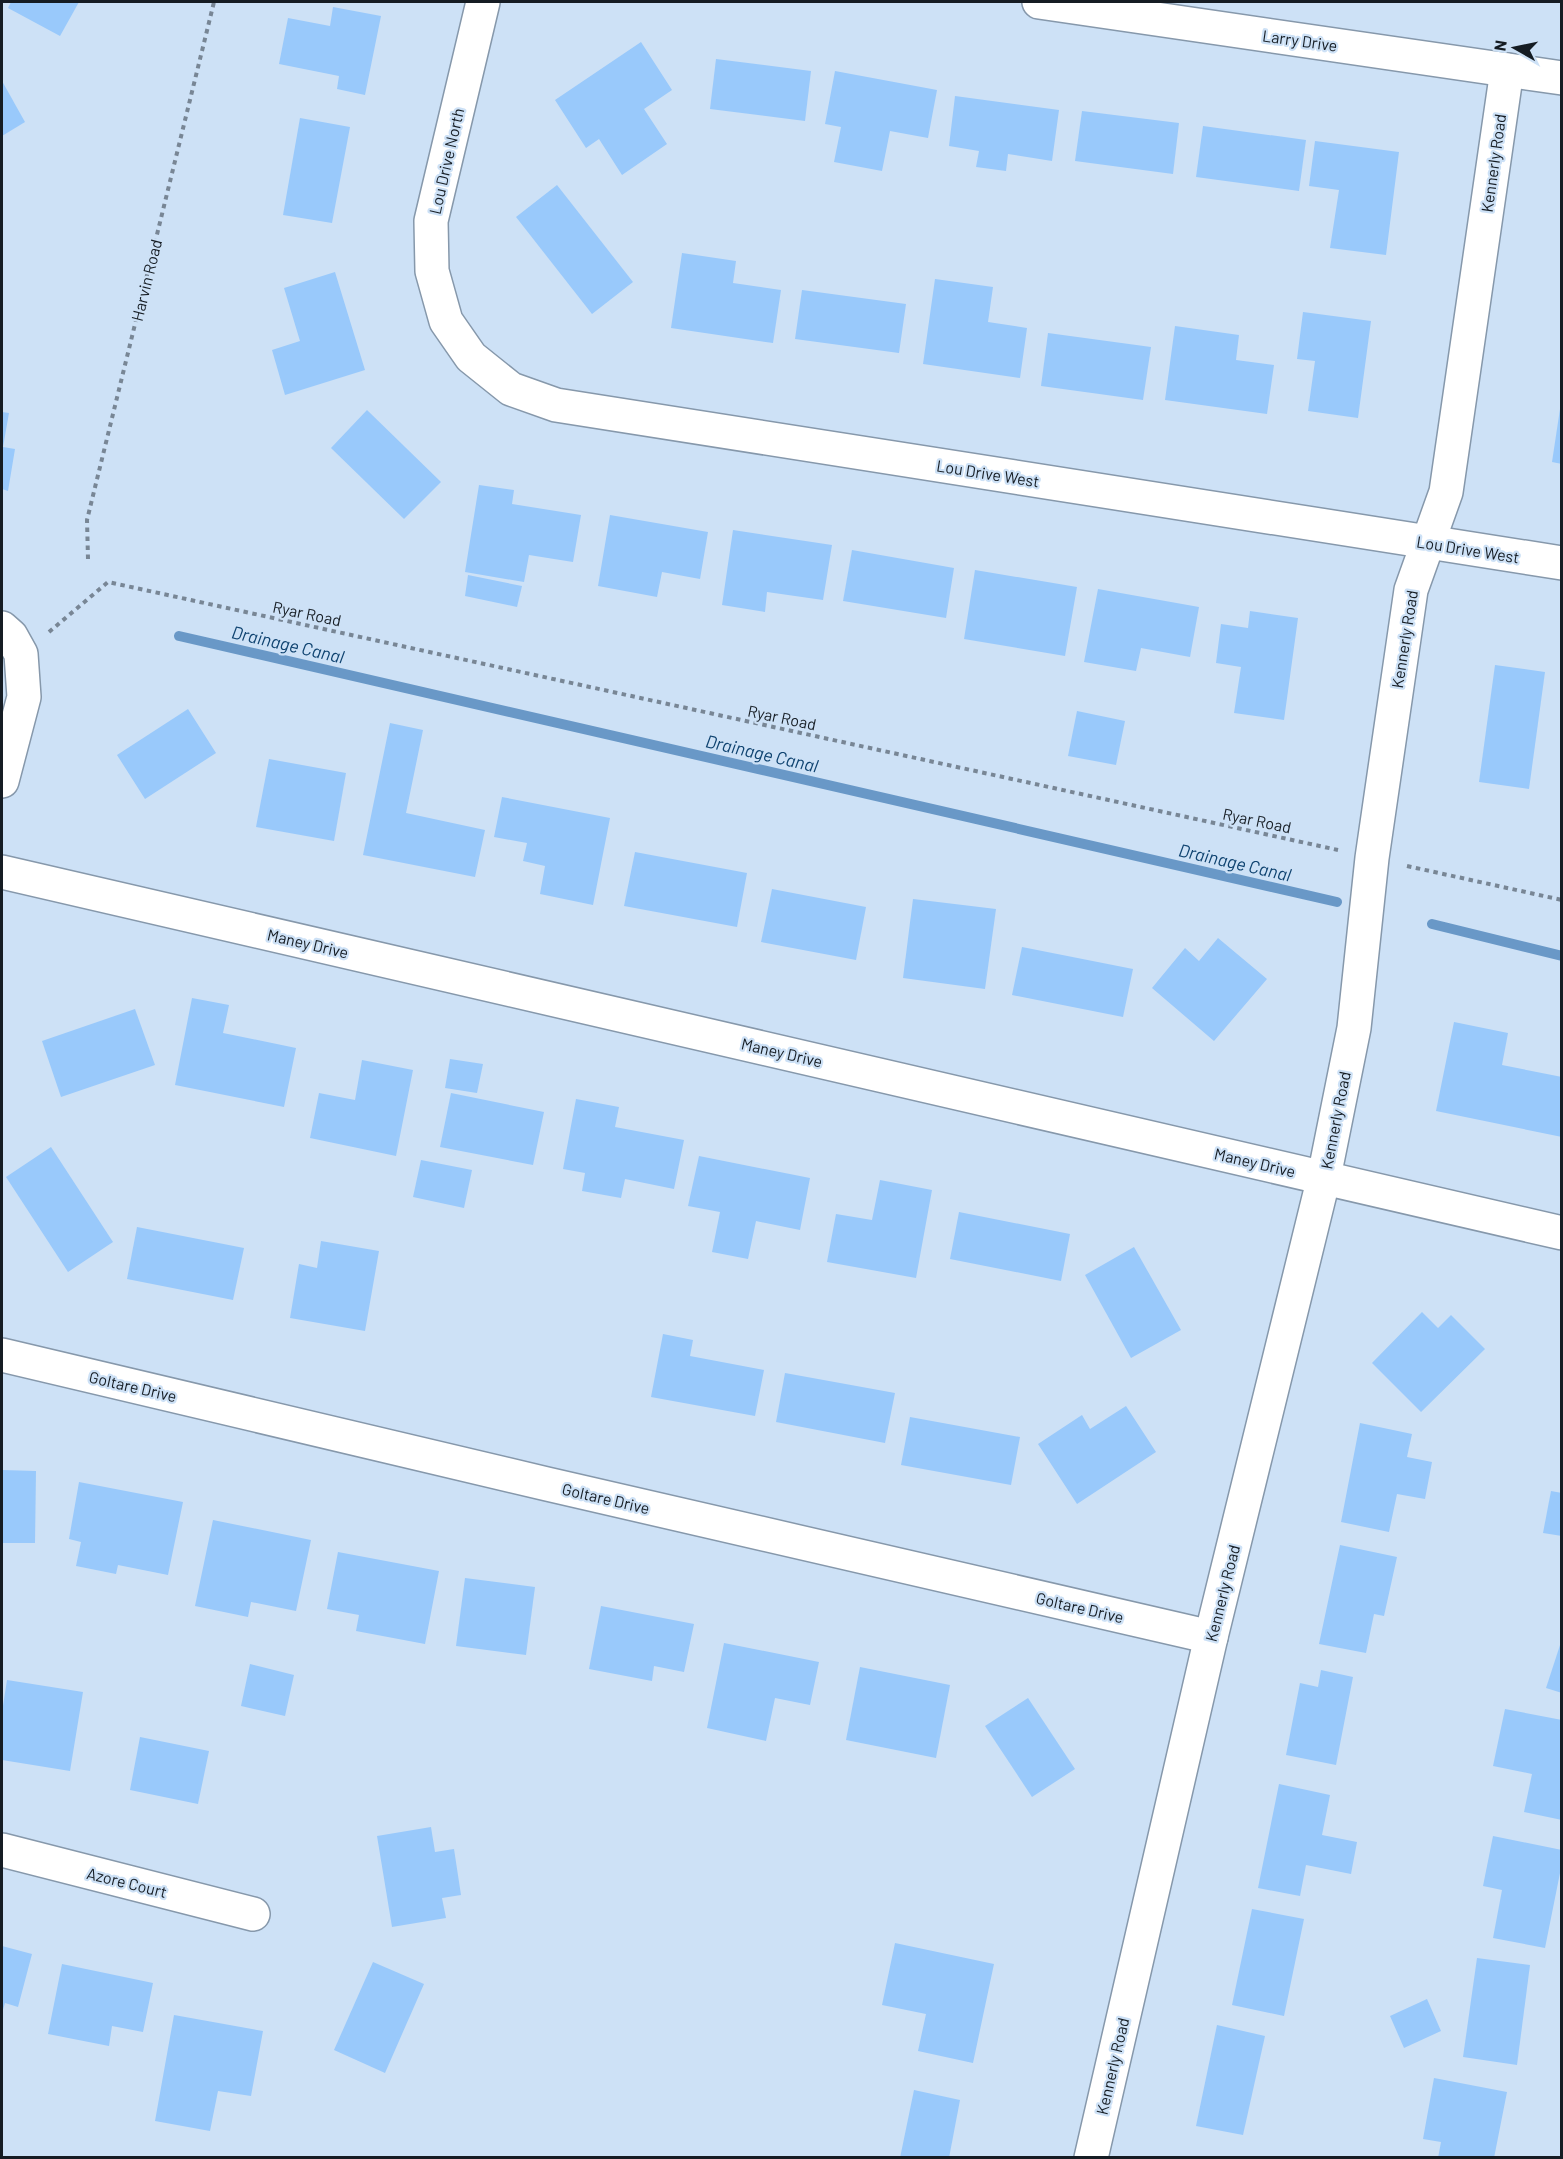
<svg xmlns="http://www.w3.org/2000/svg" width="1563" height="2159" font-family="Barlow,sans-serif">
<rect width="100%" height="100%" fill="#cde1f6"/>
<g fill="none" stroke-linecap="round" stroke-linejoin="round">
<!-- stream -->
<g stroke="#6998c7" stroke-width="10">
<path d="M179 636 1337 902"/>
<path d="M1432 924 1562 956"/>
</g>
</g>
<!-- building -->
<g fill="#99c9fb">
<path d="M11 2H79L60 36 8 8Z"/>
<path d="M333 7 381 16 365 95 337 89 339 76 279 64 288 18 330 26Z"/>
<path d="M641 42 672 90 644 109 667 144 622 175 599 139 586 148 555 100Z"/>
<path d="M716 59 811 71 805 121 710 109Z"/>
<path d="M835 71 937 90 928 138 890 131 882 171 834 162 841 127 825 124Z"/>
<path d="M2 81 25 122 2 136Z"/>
<path d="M955 96 1059 110 1052 161 1008 154 1006 171 976 167 979 151 949 146Z"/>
<path d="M1082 111 1179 123 1173 174 1075 161Z"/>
<path d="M300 118 350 127 332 223 283 215Z"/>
<path d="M1203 126 1306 140 1299 191 1196 177Z"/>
<path d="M1315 141 1399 152 1386 255 1330 248 1339 190 1309 186Z"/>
<path d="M557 185 633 282 592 314 516 217Z"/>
<path d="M682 253 736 261 733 283 781 290 773 343 671 328Z"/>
<path d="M335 272 365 370 285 395 272 350 300 341 284 288Z"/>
<path d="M935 279 993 287 988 322 1027 328 1020 378 923 364Z"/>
<path d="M802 290 906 304 899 353 795 339Z"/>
<path d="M1303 312 1371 321 1358 418 1308 411 1315 361 1297 359Z"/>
<path d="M1175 326 1239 335 1236 360 1274 365 1267 414 1165 400Z"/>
<path d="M1048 333 1151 347 1143 400 1041 386Z"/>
<path d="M1560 409H1562V464L1552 462Z"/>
<path d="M367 410 441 482 404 519 331 448Z"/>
<path d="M2 412 9 413 3 447 15 449 8 491 2 489Z"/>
<path d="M479 485 514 490 512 504 581 515 573 562 529 555 524 582 465 572Z"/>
<path d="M610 515 708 532 700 579 662 572 657 597 598 586Z"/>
<path d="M733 530 832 545 823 600 767 592 765 612 722 605Z"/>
<path d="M852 550 954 568 946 618 843 601Z"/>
<path d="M975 570 1077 587 1065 656 964 639Z"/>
<path d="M468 575 522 586 517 607 465 596Z"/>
<path d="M1098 589 1199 607 1190 657 1141 648 1136 671 1084 662Z"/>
<path d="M1250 611 1298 618 1284 720 1234 713 1241 667 1216 663 1221 624 1248 628Z"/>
<path d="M1495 665 1545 672 1529 789 1479 782Z"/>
<path d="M188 709 216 753 145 799 117 755Z"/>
<path d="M1077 711 1125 721 1116 765 1068 756Z"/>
<path d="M390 723 423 730 406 813 485 830 475 877 363 855Z"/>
<path d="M269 759 346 773 334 841 256 827Z"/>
<path d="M502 797 610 818 593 905 540 894 545 866 523 861 527 843 494 837Z"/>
<path d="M635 852 747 873 737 927 624 906Z"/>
<path d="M772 889 866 907 856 960 761 942Z"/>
<path d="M913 899 996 909 985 989 903 978Z"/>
<path d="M1218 938 1267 979 1214 1041 1152 988 1185 948 1199 961Z"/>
<path d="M1022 947 1133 969 1123 1017 1012 995Z"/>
<path d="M192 998 229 1005 223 1033 296 1048 284 1107 175 1085Z"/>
<path d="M135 1009 155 1065 61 1097 42 1041Z"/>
<path d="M1454 1022 1508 1033 1502 1065 1562 1077V1137L1436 1111Z"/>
<path d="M450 1059 483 1064 477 1093 445 1088Z"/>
<path d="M362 1060 413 1070 396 1156 310 1138 319 1093 355 1100Z"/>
<path d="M451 1093 544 1112 533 1165 440 1147Z"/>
<path d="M576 1099 619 1107 615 1127 684 1140 674 1189 625 1179 621 1198 582 1191 585 1173 563 1169Z"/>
<path d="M51 1147 113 1242 68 1272 6 1177Z"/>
<path d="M699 1156 810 1178 800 1230 756 1221 748 1259 712 1252 720 1212 688 1206Z"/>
<path d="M421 1160 472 1170 464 1208 413 1197Z"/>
<path d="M880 1180 932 1190 916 1278 827 1262 836 1214 872 1220Z"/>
<path d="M959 1212 1070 1234 1061 1281 950 1259Z"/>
<path d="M137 1227 244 1248 233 1300 127 1279Z"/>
<path d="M321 1241 379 1251 365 1331 290 1318 299 1264 317 1268Z"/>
<path d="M1134 1247 1181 1330 1131 1358 1085 1275Z"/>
<path d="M1422 1312 1438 1328 1451 1315 1485 1349 1421 1412 1372 1363Z"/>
<path d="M663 1334 693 1340 690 1356 764 1370 755 1416 651 1397Z"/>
<path d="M785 1373 895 1393 885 1443 776 1422Z"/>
<path d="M1126 1406 1156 1452 1077 1504 1038 1444 1082 1415 1090 1429Z"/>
<path d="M910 1417 1020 1437 1011 1485 901 1465Z"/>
<path d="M1360 1423 1412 1434 1407 1457 1432 1462 1425 1499 1397 1494 1389 1532 1341 1522Z"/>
<path d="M2 1470 36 1471 35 1543H2Z"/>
<path d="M79 1482 183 1502 168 1575 118 1565 116 1574 76 1566 81 1542 69 1539Z"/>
<path d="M1551 1491 1562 1493V1536L1543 1533Z"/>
<path d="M213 1520 311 1540 296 1611 251 1602 248 1617 195 1606Z"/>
<path d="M1340 1545 1397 1557 1384 1616 1374 1614 1366 1653 1319 1644Z"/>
<path d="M338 1552 439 1571 425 1644 356 1631 359 1615 327 1609Z"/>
<path d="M465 1578 535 1587 526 1655 456 1646Z"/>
<path d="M601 1606 694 1624 684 1672 654 1666 652 1681 589 1669Z"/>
<path d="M1562 1639V1693L1546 1688Z"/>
<path d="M724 1643 819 1662 810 1705 775 1698 766 1741 707 1728Z"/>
<path d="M250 1664 294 1675 285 1716 241 1706Z"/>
<path d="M860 1667 950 1685 936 1758 846 1740Z"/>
<path d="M1321 1670 1353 1677 1336 1765 1286 1755 1300 1683 1318 1687Z"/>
<path d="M7 1680 83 1692 70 1771 2 1760V1712Z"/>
<path d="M1028 1698 1075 1769 1032 1797 985 1726Z"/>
<path d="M1505 1709 1562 1720V1820L1524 1812 1532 1774 1493 1766Z"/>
<path d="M140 1737 209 1751 198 1804 130 1790Z"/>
<path d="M1279 1784 1330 1795 1322 1835 1357 1842 1351 1874 1306 1865 1300 1896 1258 1888Z"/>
<path d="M431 1827 435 1852 454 1849 461 1895 442 1898 446 1918 392 1927 377 1836Z"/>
<path d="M1493 1836 1562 1850V1863L1545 1948 1493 1938 1502 1890 1483 1886Z"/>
<path d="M1252 1909 1304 1919 1284 2016 1232 2005Z"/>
<path d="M895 1943 994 1964 973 2063 918 2051 926 2014 882 2005Z"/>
<path d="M2 1946 32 1954 18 2007 5 2003 2 2013Z"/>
<path d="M1477 1958 1530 1965 1517 2065 1463 2057Z"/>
<path d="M373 1962 424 1984 385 2073 334 2050Z"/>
<path d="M62 1964 153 1983 143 2032 112 2026 109 2046 48 2034Z"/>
<path d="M1427 1999 1441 2031 1404 2048 1390 2016Z"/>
<path d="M174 2015 263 2031 251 2096 218 2091 210 2131 155 2121Z"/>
<path d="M1217 2025 1265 2036 1243 2135 1196 2126Z"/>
<path d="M1434 2078 1507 2092 1494 2158H1438L1441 2142 1423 2139Z"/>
<path d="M914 2090 960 2100 949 2158H900Z"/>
</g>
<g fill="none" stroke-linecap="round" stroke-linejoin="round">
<defs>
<g id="minor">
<path d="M483 2 431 221 432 271 446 321 471 357 511 389 556 405 1562 563"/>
<path d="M1039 2 1562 78"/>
<path d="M2 628 11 636 21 654 24 697 2 781"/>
<path d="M2 872 1562 1233"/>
<path d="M2 1355 547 1484 1211 1637"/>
<path d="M2 1850 253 1914"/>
<path d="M1091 2158 1211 1637 1324 1177 1354 1028 1372 858 1411 590 1446 492 1507 70"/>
</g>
</defs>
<!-- minor casing -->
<use href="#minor" stroke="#8698ab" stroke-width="36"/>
<!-- path -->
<g stroke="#788695" stroke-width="4" stroke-dasharray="4.5 4.5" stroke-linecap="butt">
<path d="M88 559 87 520 214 2"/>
<path d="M49 632 108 582 1338 850"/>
<path d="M1407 866 1562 900"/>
</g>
<!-- minor -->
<use href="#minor" stroke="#fff" stroke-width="33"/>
</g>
<g text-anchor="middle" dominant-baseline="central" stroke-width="4.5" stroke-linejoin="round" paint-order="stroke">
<!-- street labels -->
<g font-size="16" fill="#151c23" stroke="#cde1f6">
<text transform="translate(1300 40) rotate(8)">Larry Drive</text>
<text transform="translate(446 161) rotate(-77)">Lou Drive North</text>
<text transform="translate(1493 163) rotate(-82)">Kennerly Road</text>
<text transform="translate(146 280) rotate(-76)">Harvin Road</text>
<text transform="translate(988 473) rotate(9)">Lou Drive West</text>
<text transform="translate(1468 549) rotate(9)">Lou Drive West</text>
<text transform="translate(307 613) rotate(12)">Ryar Road</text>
<text transform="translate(1404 639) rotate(-81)">Kennerly Road</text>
<text transform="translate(782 717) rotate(12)">Ryar Road</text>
<text transform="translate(1257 820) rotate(12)">Ryar Road</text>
<text transform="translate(308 943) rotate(13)">Maney Drive</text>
<text transform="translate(782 1052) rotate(13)">Maney Drive</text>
<text transform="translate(1335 1120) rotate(-79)">Kennerly Road</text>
<text transform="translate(1255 1162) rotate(13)">Maney Drive</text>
<text transform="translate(133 1386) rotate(13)">Goltare Drive</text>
<text transform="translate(606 1498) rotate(13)">Goltare Drive</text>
<text transform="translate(1222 1593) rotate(-76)">Kennerly Road</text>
<text transform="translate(1080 1607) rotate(13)">Goltare Drive</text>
<text transform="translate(127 1882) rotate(14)">Azore Court</text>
<text transform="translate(1112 2066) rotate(-77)">Kennerly Road</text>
</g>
<!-- water labels -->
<g font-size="18" font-style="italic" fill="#0f4370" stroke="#cde1f6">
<text transform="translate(288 644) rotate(13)">Drainage Canal</text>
<text transform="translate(762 753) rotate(13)">Drainage Canal</text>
<text transform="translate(1235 862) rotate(13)">Drainage Canal</text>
</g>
</g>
<!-- border -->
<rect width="1563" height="2159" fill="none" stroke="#151c23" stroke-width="6"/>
<!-- north arrow -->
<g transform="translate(1515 48) rotate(279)" stroke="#cde1f6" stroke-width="4.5" paint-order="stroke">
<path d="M0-4.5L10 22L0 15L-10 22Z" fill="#151c23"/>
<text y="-9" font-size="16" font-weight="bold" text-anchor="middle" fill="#151c23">N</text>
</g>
</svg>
